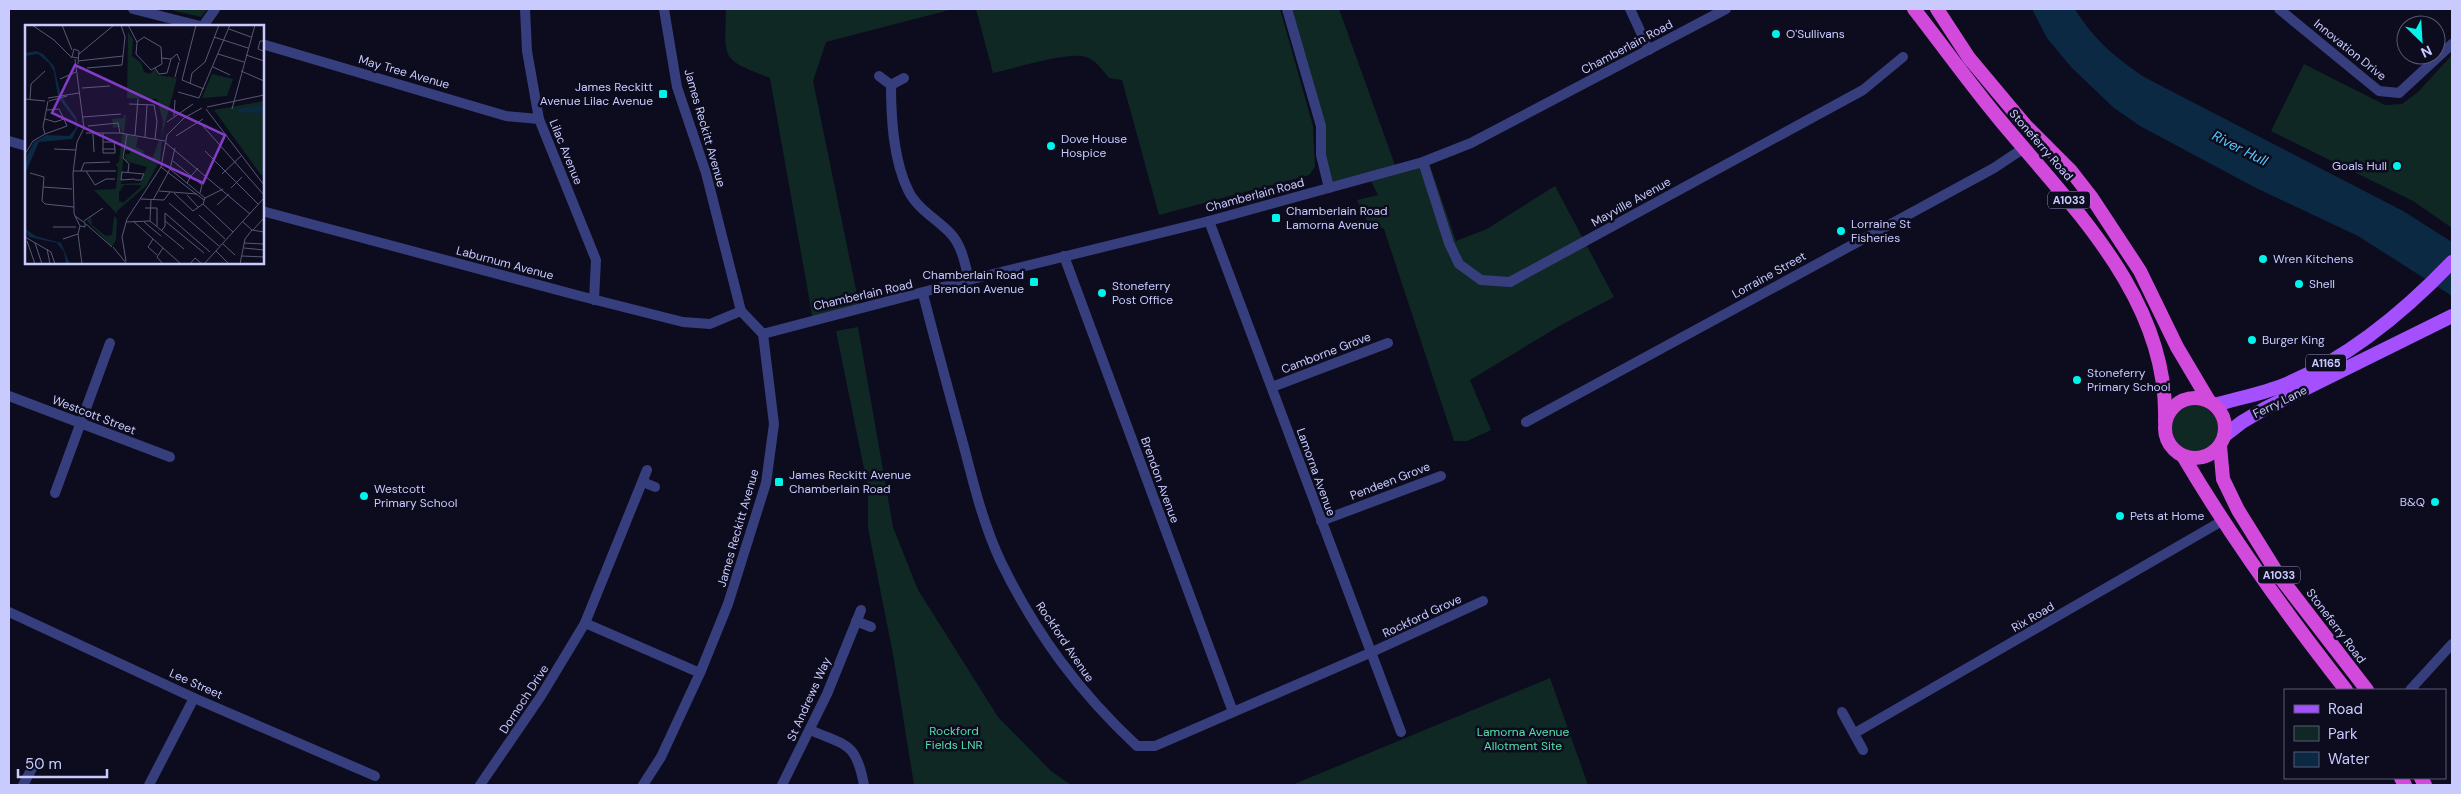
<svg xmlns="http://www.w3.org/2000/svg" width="2461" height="794" font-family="'DM Sans',sans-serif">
<rect width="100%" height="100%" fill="#0c0c1e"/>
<!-- green -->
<g fill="#0f2824">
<path d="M167 9H207L201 17Z"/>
<path d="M726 9H953L826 42 813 81 860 309 813 320 770 78C720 58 725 61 726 9Z"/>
<path d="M976 9H1280L1313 126 1315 167 1309 175 1159 215 1122 80 1109 78C1103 71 1096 60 1086 57 1069 51 1013 69 993 73Z"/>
<path d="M1287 9H1339L1396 168 1428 160 1456 241 1487 229 1555 186 1614 297 1561 325 1470 380 1491 430 1467 441H1454L1384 229 1367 221 1357 200 1378 195 1369 177 1329 188 1321 126Z"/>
<path d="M2452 55V228L2413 201 2271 131 2304 64 2385 105 2402 104 2418 92Z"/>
<path d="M858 327 893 527 918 590 998 717 1051 771 1071 785H914L893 654 868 528V488L836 331Z"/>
<circle cx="2195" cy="428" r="23"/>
<path d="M1550 678 1588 785H1292Z"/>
</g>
<!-- water -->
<path fill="#0b2943" d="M2032 9H2075C2093 39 2116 58 2144 77L2403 211 2452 242V296L2358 236 2256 188 2140 126 2114 108 2071 67 2047 38Z"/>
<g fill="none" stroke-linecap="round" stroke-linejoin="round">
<!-- minor -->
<g stroke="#363e7e" stroke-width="10">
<path d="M133 9 200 26"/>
<path d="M525 9 527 51 539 119 596 260 594 300"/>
<path d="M1287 9 1321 126V155L1329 188"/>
<path d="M1630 9 1649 50"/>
<path d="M2279 9 2379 91 2399 93 2452 44"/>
<path d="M203 26 215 9"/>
<path d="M262 44 506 116 539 119"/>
<path d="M879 76 891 85 904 78"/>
<path d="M891 85C891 118 893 159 908 190 916 208 938 220 951 234 962 246 965 264 969 280"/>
<path d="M9 141 26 146"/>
<path d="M1423 162 1449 243 1459 264 1481 280 1510 282 1863 90 1903 57"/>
<path d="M262 211 580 296 683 322 710 324 741 311"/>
<path d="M1209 221 1401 732"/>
<path d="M1064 256 1233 712"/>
<path d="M923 294C936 345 950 396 964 447 974 486 984 526 1001 562 1036 634 1079 692 1137 746H1155L1372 652 1483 601"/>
<path d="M763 334 969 280 1209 221 1423 162 1471 143 1726 9"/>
<path d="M1272 387 1388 343"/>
<path d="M9 396 170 457"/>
<path d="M1526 422 1994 168 2024 148"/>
<path d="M643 482 655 487"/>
<path d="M55 493 110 343"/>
<path d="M1321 521 1441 476"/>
<path d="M9 612 194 698 375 776"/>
<path d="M856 621 871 627"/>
<path d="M585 623 700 673"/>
<path d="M2410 690 2452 644"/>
<path d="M1842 712 1863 750"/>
<path d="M810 730C847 746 856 742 864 785"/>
<path d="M1855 733 2222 521"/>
<path d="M23 785 35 763"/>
<path d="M149 785 194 698"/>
<path d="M480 785 541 696 585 623 647 470"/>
<path d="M643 785 661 757 700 673 728 604 766 483 774 424 763 334 741 311 706 173 677 87 664 9"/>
<path d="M782 785 827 694 861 610"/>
</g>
<!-- primary -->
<g stroke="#a450ff" stroke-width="14">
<path d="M2215 405C2238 398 2262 394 2284 385 2349 358 2405 311 2452 262"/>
<path d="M2224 436 2242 422 2264 409 2452 316"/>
</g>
<!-- trunk -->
<g stroke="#d24adc" stroke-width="14">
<path d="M1914 9C1943 46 1970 84 2000 120 2072 207 2169 299 2165 421"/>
<path d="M1937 9 1969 58 2026 126 2071 171 2092 198 2140 271 2177 347 2209 401"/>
<circle cx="2195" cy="428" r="30"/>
<path d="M2220 446 2223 479 2238 510 2279 576 2367 690"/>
<path d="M2183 456C2232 539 2287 615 2346 690"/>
<path d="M2401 778 2405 785"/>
<path d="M2421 778 2425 785"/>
</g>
</g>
<!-- markers -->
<g fill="#00f4e9" stroke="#0c0c1e" stroke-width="2">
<circle cx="1776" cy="34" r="5"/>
<rect x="658" y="89" width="10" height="10" rx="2.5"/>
<circle cx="1051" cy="146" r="5"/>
<circle cx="2397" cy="166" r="5"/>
<rect x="1271" y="213" width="10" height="10" rx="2.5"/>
<circle cx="1841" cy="231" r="5"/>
<circle cx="2263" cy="259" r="5"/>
<rect x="1029" y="277" width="10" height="10" rx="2.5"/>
<circle cx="2299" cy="284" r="5"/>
<circle cx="1102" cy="293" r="5"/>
<circle cx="2252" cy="340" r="5"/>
<circle cx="2077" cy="380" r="5"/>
<rect x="774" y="477" width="10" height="10" rx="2.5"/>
<circle cx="364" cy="496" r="5"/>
<circle cx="2435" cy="502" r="5"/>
<circle cx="2120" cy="516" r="5"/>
</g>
<g text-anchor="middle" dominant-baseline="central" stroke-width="5" stroke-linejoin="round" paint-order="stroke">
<!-- shield labels -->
<g fill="#0c0c1e" stroke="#9092bc" stroke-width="1">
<rect x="2048" y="191.5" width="42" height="17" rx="4"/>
<rect x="2306" y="354.5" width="40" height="17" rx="4"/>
<rect x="2258" y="566.5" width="42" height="17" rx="4"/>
</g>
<g font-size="11" font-weight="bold" fill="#c9cbff">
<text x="2069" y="200">A1033</text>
<text x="2326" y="363">A1165</text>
<text x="2279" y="575">A1033</text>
</g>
<!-- poi labels -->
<g font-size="12" fill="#c9cbff" stroke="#0c0c1e" text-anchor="start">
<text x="1786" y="34">O'Sullivans</text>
<text x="653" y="87" text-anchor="end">James Reckitt<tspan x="653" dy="14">Avenue Lilac Avenue</tspan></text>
<text x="1061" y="139">Dove House<tspan x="1061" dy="14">Hospice</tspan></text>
<text x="2387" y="166" text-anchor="end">Goals Hull</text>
<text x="1286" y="211">Chamberlain Road<tspan x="1286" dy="14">Lamorna Avenue</tspan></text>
<text x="1851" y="224">Lorraine St<tspan x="1851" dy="14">Fisheries</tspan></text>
<text x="2273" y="259">Wren Kitchens</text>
<text x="1024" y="275" text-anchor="end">Chamberlain Road<tspan x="1024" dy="14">Brendon Avenue</tspan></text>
<text x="2309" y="284">Shell</text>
<text x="1112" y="286">Stoneferry<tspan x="1112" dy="14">Post Office</tspan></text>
<text x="2262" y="340">Burger King</text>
<text x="2087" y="373">Stoneferry<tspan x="2087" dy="14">Primary School</tspan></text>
<text x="789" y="475">James Reckitt Avenue<tspan x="789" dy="14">Chamberlain Road</tspan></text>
<text x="374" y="489">Westcott<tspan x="374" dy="14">Primary School</tspan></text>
<text x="2425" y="502" text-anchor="end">B&amp;Q</text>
<text x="2130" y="516">Pets at Home</text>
</g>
<!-- street labels -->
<g font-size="12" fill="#c9cbff" stroke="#0c0c1e">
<text transform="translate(1627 47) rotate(-28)">Chamberlain Road</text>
<text transform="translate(2350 50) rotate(39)">Innovation Drive</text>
<text transform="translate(404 72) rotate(16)">May Tree Avenue</text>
<text transform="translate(705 128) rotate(74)">James Reckitt Avenue</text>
<text transform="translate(2041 145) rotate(49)">Stoneferry Road</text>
<text transform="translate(566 152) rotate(68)">Lilac Avenue</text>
<text transform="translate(1255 195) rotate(-15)">Chamberlain Road</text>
<text transform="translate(1631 202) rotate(-29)">Mayville Avenue</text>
<text transform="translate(505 263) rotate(15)">Laburnum Avenue</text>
<text transform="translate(1769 275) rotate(-29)">Lorraine Street</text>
<text transform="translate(863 295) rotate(-13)">Chamberlain Road</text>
<text transform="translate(1326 353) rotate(-21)">Camborne Grove</text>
<text transform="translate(2280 402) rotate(-26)">Ferry Lane</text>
<text transform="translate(94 415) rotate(21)">Westcott Street</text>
<text transform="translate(1316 472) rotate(70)">Lamorna Avenue</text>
<text transform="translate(1160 480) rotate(70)">Brendon Avenue</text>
<text transform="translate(1390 481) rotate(-21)">Pendeen Grove</text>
<text transform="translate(738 528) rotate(-74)">James Reckitt Avenue</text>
<text transform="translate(1422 616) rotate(-25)">Rockford Grove</text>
<text transform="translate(2033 617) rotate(-30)">Rix Road</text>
<text transform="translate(2336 626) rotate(53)">Stoneferry Road</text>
<text transform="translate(1065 642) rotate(56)">Rockford Avenue</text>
<text transform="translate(196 684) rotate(24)">Lee Street</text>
<text transform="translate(524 699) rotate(-57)">Dornoch Drive</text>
<text transform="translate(809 699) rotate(-66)">St Andrews Way</text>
</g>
<!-- park labels -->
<g font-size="12" fill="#54e0a8" stroke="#0c0c1e">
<text x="954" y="731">Rockford<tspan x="954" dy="14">Fields LNR</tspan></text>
<text x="1523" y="732">Lamorna Avenue<tspan x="1523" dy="14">Allotment Site</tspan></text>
</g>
<!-- water labels -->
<g font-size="14" font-style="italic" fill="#57caff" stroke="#0c0c1e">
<text transform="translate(2240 148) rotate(27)">River Hull</text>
</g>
</g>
<!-- overview -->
<g transform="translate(25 25)">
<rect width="239" height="239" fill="#0c0c1e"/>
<path d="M103 7 108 14 107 31 116 38 119 47 125 49 130 44 133 50 152 53 136 114 138 96 132 74 102 73ZM187 49 208 54 202 71 177 73ZM239 76V149L236 150 189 85ZM99 90H101L99 108 113 112 111 122 119 126 118 131 128 132 134 115 137 116 135 135 121 161 92 186V189L69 165 91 164 93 142 90 140 94 137 97 109 95 102 88 103 87 94 98 93ZM99 125 105 126V129H100V136L122 142 115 158 96 159ZM99 160H114L117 161 98 178 94 176V167ZM89 191 92 194 91 215 87 222 62 196 66 192 67 200 81 211 87 210Z" fill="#0f2824" fill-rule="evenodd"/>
<path d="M11 26 18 29 29 41 36 71 51 92 53 102 47 114 14 117 0 149 2 130 9 117 21 110 44 111 51 103 50 95 33 72 29 47 24 38 13 29 0 31V28ZM239 81V87L235 88 214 87 210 84ZM0 204 11 211 36 218 45 239H41L39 227 32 218 4 212Z" fill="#0b2943"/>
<path fill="none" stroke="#585878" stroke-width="1" d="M7 0 29 15 47 33M37 0 47 25M103 0 112 17M171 0 157 55 179 64M204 4 226 12M119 12 136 22 137 39 126 45 111 29 112 17ZM189 12 223 23M238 26 233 24 235 16H239M54 29 89 0M193 29 219 37M221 30 239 36M50 34 59 103 52 117 48 148 49 184V188L50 191 55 201 60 202V198L50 191M146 34 152 29 155 36M53 36 98 31M53 39 54 26 49 24 47 32 53 33M188 42 205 50M62 43 97 40 100 12 96 0M130 43 134 49 142 48 146 34 136 33M216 46 239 56M150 52 154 37M35 54 51 47M165 59 167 48 180 37 194 0M57 63 85 61M153 67 174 73M23 73 54 68M174 73 205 0M0 74 20 76M5 74 6 59 20 46M24 76 42 71M104 79 129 80 132 96 130 114M182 82 239 70M181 84 239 160M207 84 230 0M22 85 34 84 39 94M149 91 150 75M58 92 96 89M20 94 30 97 39 94 42 101 20 109M142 97 168 79M177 100 239 170M63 101 93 98 95 108M61 108H95L140 116M78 108V124H90L89 117H78M68 109 69 127M102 109 98 133 104 139 103 147M110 110 113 74M151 111 178 94M120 112 122 80M141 118 225 189M29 124 51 125M78 124V128H90V124M180 126 233 179M0 129 8 116 20 109 18 102 23 76M148 136 166 151 173 143M136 142 179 175M145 144 180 173M48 146H91M56 146 59 138 85 137M61 146 70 160 81 154H90M5 148 19 152 17 176 20 179 49 182M197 149 216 131M110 155H116L119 149 97 147 96 155 110 154M162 158 166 151 177 160 175 168M18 162 47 164M206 163 217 152M134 166 172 169M149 168 168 186 178 179 180 173M162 170 173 182M180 173 198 164M116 174 139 175 145 167M126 175 125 196 159 224M128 175 145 144 150 123M144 178 194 221M178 179 208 207M192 180 204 169M120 183H132V201M140 188 185 227M174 190 200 214M59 196 78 183M108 196 156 239M140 196 179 228M101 197 125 196M119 197 136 211M218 197 227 205 239 207M61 199 87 222M55 201 53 209 57 239M28 202H51M137 205 140 201V188M228 205 239 193M0 212 26 227 30 239M38 214 53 209M128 214 123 222 132 230M2 216 10 239M10 218 17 239M219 218 239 219M198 219 210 230M88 222 102 239M138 223 132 232 138 239M219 223 239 225M22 224 25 239M191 226 204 239M217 231 239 232M101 236 97 212 102 194 136 142 142 110 159 93 177 83M165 239 170 233 177 239M179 239 239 173M215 239 220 214 227 205"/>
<path fill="#833cc5" fill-opacity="0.15" stroke="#833cc5" stroke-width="2.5" d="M50 40 200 110 178 158 27 88Z"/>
<rect width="239" height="239" fill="none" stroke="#c9cbff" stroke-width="2.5"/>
</g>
<!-- border -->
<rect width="2461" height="794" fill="none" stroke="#c9cbff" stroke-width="20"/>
<!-- legend -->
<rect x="2284" y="689" width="162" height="90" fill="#0c0c1e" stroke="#585878"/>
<rect x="2294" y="705" width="25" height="8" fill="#a450ff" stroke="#585878"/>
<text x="2328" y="714" font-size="15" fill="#c9cbff">Road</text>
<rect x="2294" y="726" width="25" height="15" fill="#0f2824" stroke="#585878"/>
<text x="2328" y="739" font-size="15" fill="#c9cbff">Park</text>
<rect x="2294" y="752" width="25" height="15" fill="#0b2943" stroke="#585878"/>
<text x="2328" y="764" font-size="15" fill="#c9cbff">Water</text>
<!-- north arrow -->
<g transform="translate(2421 40) rotate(155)"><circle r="24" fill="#0c0c1e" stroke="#585878"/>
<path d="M0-4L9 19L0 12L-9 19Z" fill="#00f4e9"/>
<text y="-8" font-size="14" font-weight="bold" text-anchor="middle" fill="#c9cbff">N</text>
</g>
<!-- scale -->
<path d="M18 769v8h89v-8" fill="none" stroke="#c9cbff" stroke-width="2.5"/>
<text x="25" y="769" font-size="15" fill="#c9cbff" stroke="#0c0c1e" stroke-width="4" paint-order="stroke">50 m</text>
</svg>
